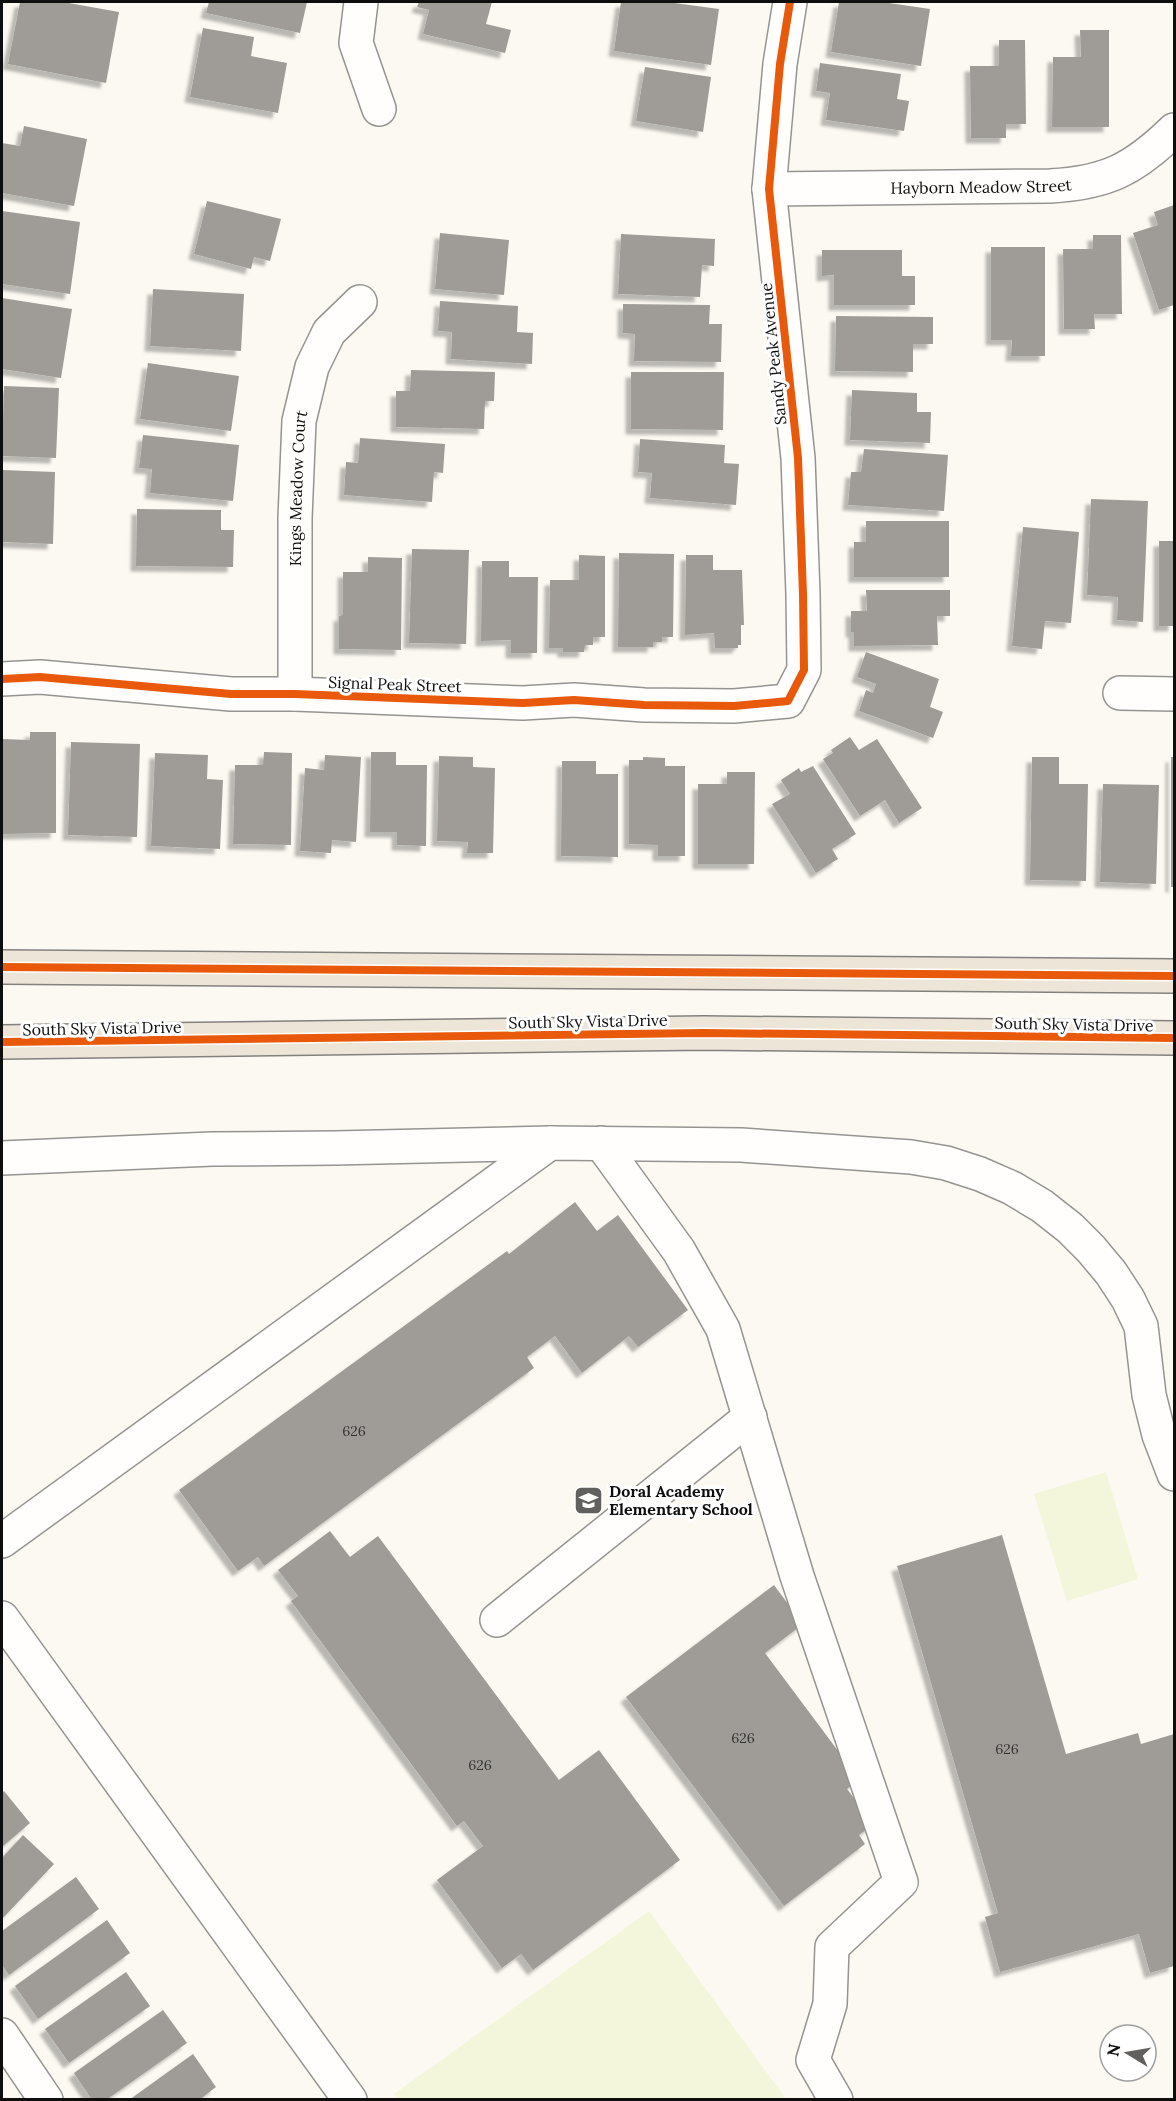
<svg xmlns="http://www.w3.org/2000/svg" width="1176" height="2101" font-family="Lora,serif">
<defs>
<filter id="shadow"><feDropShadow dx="-5.5" dy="5.5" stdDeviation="1.5" flood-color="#0004"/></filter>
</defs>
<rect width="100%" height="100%" fill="#fcf9f2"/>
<!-- pitch -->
<g fill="#f3f6da">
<path d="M1106 1472 1138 1579 1067 1601 1034 1494Z"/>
<path d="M649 1911 786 2099H398L394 2094Z"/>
</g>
<!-- building -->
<g fill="#9f9c98" filter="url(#shadow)">
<path d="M20 2H63L119 12 106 83 8 64Z"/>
<path d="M209 2H307L300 33 206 13Z"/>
<path d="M419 2H492L486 24 511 30 505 53 423 34 429 10 417 7Z"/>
<path d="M621 2H667L719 9 711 65 614 51Z"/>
<path d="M839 2H882L930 9 921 66 831 52Z"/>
<path d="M203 28 254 37 251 56 287 63 278 113 190 97Z"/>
<path d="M1080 30H1109V127H1052L1053 57H1081Z"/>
<path d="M999 40H1025L1026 124H1006V138H971L970 66H999Z"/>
<path d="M820 63 901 74 897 99 909 101 904 131 826 120 830 93 816 91Z"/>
<path d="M645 67 711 77 703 132 636 121Z"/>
<path d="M24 126 87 139 74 206 2 193V143L20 146Z"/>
<path d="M207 201 281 219 270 261 254 257 251 269 194 254Z"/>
<path d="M1174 205V305L1159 310 1133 233 1158 225 1154 212Z"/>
<path d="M2 211 80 222 70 294 2 284Z"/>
<path d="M440 233 509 240 504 295 435 289Z"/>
<path d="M621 234 715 239 714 266 702 265 700 297 618 294Z"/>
<path d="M1093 235H1121L1122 314H1094L1095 329H1064L1063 249H1093Z"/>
<path d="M991 247H1045V356H1011L1012 340H991Z"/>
<path d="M822 250H902V276H915V305H834V275L822 276Z"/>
<path d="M153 289 244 294 241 351 150 346Z"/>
<path d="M2 298 72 309 61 378 2 369Z"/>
<path d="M440 301 518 306 517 332 533 333 532 364 451 359 452 332 438 331Z"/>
<path d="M623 304 710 305 709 324H722L721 362 634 361 635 334 623 333Z"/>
<path d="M836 316 933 317V344H913V372L835 371Z"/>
<path d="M148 363 239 376 231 431 140 419Z"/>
<path d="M411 370 495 372 494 401H485L484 429 396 427V391H410Z"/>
<path d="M631 372H724L723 430 631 429Z"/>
<path d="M4 386 59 388 56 458 2 456Z"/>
<path d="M852 390 917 393V412H931L930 443 850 440Z"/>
<path d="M143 435 239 445 233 501 150 493 152 469 139 468Z"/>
<path d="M360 438 445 444 443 473 434 472 432 502 344 495 346 462 358 463Z"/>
<path d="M640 439 725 445 724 463 739 464 736 505 650 498 652 473 638 472Z"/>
<path d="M864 449 948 455 944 511 848 505 851 472H861Z"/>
<path d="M2 470 55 472 53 544 2 542Z"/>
<path d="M1091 499 1148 501 1143 622 1117 620 1118 597 1087 595Z"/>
<path d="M137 509 221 510V530H234L233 567 136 566Z"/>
<path d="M866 521H949V577H854V542H866Z"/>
<path d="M1023 527 1079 532 1071 623 1045 621 1042 649 1012 646Z"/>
<rect x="1159" y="541" width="15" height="85"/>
<path d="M412 549 469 550 466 644 409 643Z"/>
<path d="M619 553 674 554 673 637H662V642H653V647H618Z"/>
<path d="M579 555 605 556V637H593V645H585L584 652H563V648H549L550 580H579Z"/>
<path d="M686 555H713V570H742L744 625H741V645H738V648H715L714 633 685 635Z"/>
<path d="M368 557 402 558 401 650 339 649V616L343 615V572H368Z"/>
<path d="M482 561H509V577H538L537 653H511V640L481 641Z"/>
<path d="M866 590H950V616H937L938 645 854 646V632H851V611H867Z"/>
<path d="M866 652 939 679 930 707 943 712 933 738 859 711 866 690 873 693 876 684 857 677Z"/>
<path d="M30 732H56V833L2 834V739L30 740Z"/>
<path d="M850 737 859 750 877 739 922 808 899 823 885 800 860 816 823 759 833 753 831 750Z"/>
<path d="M71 742 140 744 137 837 68 835Z"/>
<path d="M264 752 292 753 291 845 233 844 235 765H263Z"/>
<path d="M371 752H396V765H427L426 846 397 845V832H370Z"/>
<path d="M155 753 208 755 207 779 223 780 220 849 151 846Z"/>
<path d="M325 755 361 757 356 842 332 840 331 853 300 851 305 768 324 770Z"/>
<path d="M439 756 473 757V767L495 768 493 853H467L468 842 437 841Z"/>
<path d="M643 757 665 758V766H685V856H658V845L629 844V760H643Z"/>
<path d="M1032 757H1059V784H1088L1086 881 1030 880Z"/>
<rect x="1171" y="757" width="3" height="130"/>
<path d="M562 761H596V774H618V857L561 856Z"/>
<path d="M813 766 856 834 832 849 838 859 816 873 772 804 790 794 781 780 799 768 801 772Z"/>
<path d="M727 772H755L754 864H698V784H727Z"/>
<path d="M1103 784 1159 785 1156 884 1100 882Z"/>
<path d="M575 1202 597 1231 618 1215 688 1310 638 1347 629 1336 582 1373 555 1336 527 1357 534 1368 264 1566 258 1557 238 1571 179 1490 507 1251 509 1254Z"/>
<path d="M330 1531 350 1557 378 1536 559 1780 599 1750 680 1860 533 1970 521 1954 502 1968 437 1880 483 1846 464 1821 457 1826 291 1601 298 1596 278 1570Z"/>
<path d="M1002 1535 1066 1754 1138 1733 1141 1744 1174 1734V1966L1150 1973 1139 1934 1000 1972 985 1917 998 1913 897 1566Z"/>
<path d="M774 1585 803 1624 765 1653 859 1779 847 1789 874 1824 859 1835 865 1844 784 1906 626 1697Z"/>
<path d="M4 1791 30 1823 2 1847V1793Z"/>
<path d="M23 1835 54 1864 2 1919V1858Z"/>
<path d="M76 1877 99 1909 9 1975 2 1965V1931Z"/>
<path d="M107 1920 130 1953 38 2019 15 1986Z"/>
<path d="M126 1972 150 2006 69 2063 45 2029Z"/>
<path d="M163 2010 187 2043 106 2100H92L74 2073Z"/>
<path d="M193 2054 216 2087 199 2100H129Z"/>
</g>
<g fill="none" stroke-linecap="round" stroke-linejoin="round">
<defs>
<g id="minor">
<path d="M361 2 356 43 379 109"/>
<path id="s1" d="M769 189 1050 186C1107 183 1134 169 1174 130"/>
<path d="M2 679 40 677 231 694H295L523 703 574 700 644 705 734 706 788 701 804 670 803 594 798 458 769 189 780 64 790 2"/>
<path d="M1120 693 1174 694"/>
<path id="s2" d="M295 694V518L299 421 312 367 329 332 360 302"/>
<path d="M601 1143 679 1251 723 1329 797 1576 901 1882 832 1947 830 2004 813 2060 836 2100"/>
<path d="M2 1158 212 1149 335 1148 550 1143"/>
<path d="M2 1541 550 1143 741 1145 911 1157 946 1163 980 1174 1012 1188 1042 1206 1070 1228 1091 1249 1111 1273 1128 1299 1141 1326 1149 1395 1159 1435 1174 1474"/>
<path d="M2 1618 350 2100"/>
<path d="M497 1620 750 1417"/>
<path d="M2 2035 46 2100"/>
</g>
<g id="major">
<path d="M2 967 1174 976"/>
<path d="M2 1042 704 1033 1174 1038"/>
</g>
</defs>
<!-- minor casing -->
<use href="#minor" stroke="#959491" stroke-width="36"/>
<!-- major casing -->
<use href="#major" stroke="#82817e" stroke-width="36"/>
<!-- minor -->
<use href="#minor" stroke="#fffefd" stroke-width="33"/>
<!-- major -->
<use href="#major" stroke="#ede5d8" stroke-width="33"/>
<defs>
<g id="cycleway">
<path d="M2 679 40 677 231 694H295L523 703 574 700 644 705 734 706 788 701 804 670 803 594 798 458 769 189 780 64 790 2"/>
<path d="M2 967 1174 976"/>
<path d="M2 1042 704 1033 1174 1038"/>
</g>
</defs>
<!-- cycleway casing -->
<use href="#cycleway" stroke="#fff" stroke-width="11"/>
<!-- cycleway -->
<use href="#cycleway" stroke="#e8590c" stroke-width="8"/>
</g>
<!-- icons -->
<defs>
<symbol id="school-square" viewBox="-11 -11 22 22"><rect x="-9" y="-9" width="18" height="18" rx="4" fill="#61605e" stroke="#fff"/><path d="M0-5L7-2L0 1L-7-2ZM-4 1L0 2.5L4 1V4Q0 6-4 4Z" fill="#fff"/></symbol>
</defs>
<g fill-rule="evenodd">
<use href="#school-square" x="572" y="1484" width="33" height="33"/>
</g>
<g text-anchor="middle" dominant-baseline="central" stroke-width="6" stroke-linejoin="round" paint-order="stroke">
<!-- number labels -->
<g font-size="14" fill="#323230">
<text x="354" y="1431">626</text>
<text x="743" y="1738">626</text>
<text x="1007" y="1749">626</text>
<text x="480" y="1765">626</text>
</g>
<!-- street labels -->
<g font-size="16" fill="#0e0e0e" stroke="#fff">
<text stroke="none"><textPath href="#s1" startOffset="212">Hayborn Meadow Street</textPath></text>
<text transform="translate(773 354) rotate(-96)">Sandy Peak Avenue</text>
<text stroke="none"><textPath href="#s2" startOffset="206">Kings Meadow Court</textPath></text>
<text transform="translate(395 684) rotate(2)">Signal Peak Street</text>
<text transform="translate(588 1021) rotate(-1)">South Sky Vista Drive</text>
<text transform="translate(1074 1024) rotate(1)">South Sky Vista Drive</text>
<text transform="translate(102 1028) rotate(-1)">South Sky Vista Drive</text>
</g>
<!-- poi labels -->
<g font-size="16" font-weight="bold" fill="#0e0e0e" stroke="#fff" text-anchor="start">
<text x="609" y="1491">Doral Academy<tspan x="609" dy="18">Elementary School</tspan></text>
</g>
</g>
<!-- border -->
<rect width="1176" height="2101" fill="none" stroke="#0e0e0e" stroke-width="6"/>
<!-- north arrow -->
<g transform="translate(1128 2053) rotate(281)"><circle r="28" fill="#ffffff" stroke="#9f9f9f" stroke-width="1.5"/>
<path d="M0-4.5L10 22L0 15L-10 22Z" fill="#61605e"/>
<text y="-9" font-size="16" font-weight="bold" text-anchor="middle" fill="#0e0e0e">N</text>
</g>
</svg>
